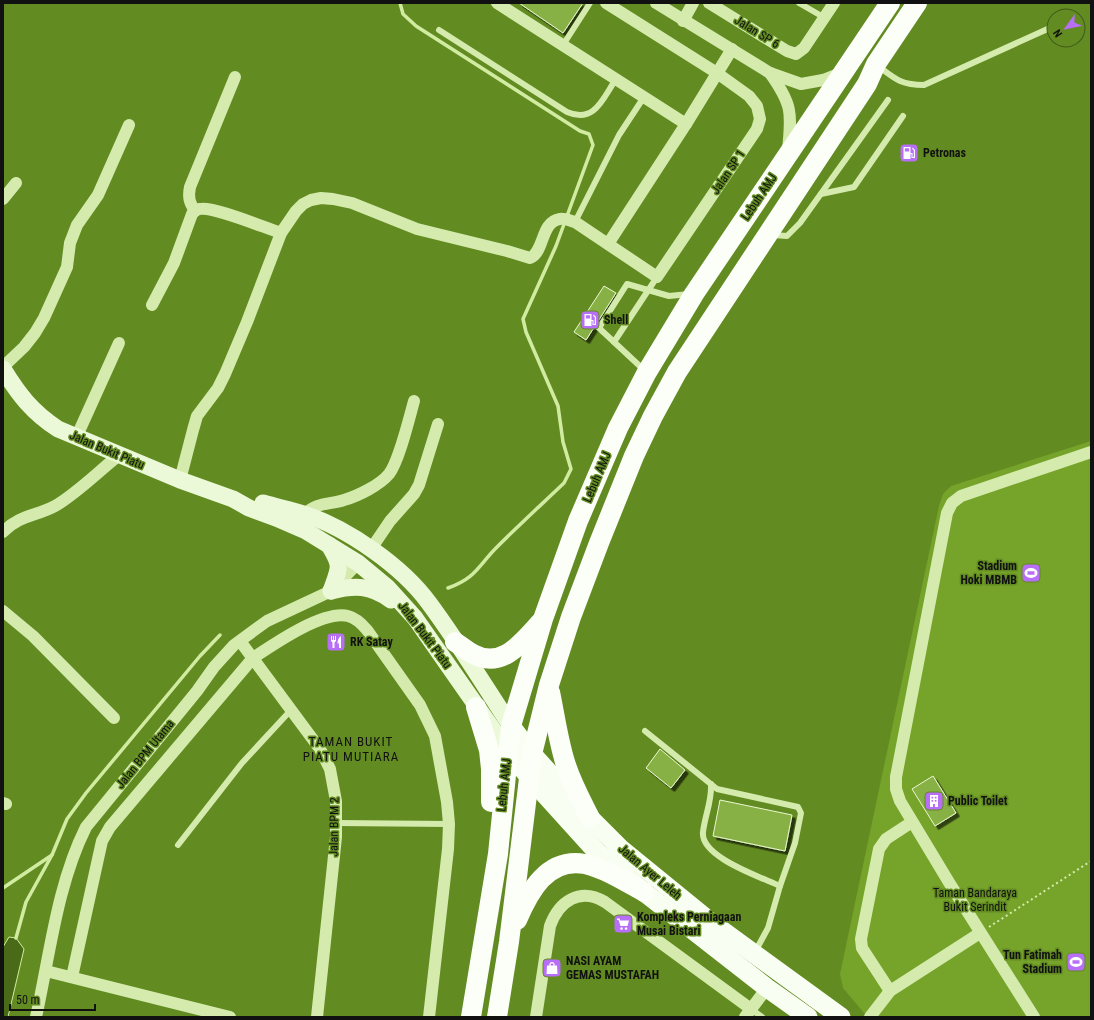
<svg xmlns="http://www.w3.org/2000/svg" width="1094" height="1020" font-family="'Roboto Condensed',sans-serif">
<defs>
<filter id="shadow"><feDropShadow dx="3.5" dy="3.5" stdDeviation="0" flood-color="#0009"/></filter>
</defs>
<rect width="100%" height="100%" fill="#628b21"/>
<!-- green -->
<path fill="#76a32a" d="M1091 441V1017H869L864 1013 843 988 840 974 939 506 943 494 951 486Z"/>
<!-- water -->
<path fill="#496a17" stroke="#d1eca1" d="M9 937 16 938 24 949 8 1017H3V947Z"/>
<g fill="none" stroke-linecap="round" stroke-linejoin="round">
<!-- stream -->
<g stroke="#d1eca1" stroke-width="3.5">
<path d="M400 3 403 14 416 26 580 131 589 134 593 145 556 246 523 319 526 332 558 406 563 442 571 469 564 483C542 504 519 525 497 547 478 566 476 578 448 588"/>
<path d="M3 888 52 855"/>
<path d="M16 938 26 902 52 855 67 819 86 793 200 656 220 635"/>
</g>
</g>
<!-- building -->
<g fill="#88b145" stroke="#eaf8d2" filter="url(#shadow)">
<path d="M519 3H583L563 33Z"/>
<path d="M604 286 616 293 586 340 574 332Z"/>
<path d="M660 749 685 770 671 788 646 768Z"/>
<path d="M933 776 956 813 935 826 912 789Z"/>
<path d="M720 800 792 815 785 851 713 836Z"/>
</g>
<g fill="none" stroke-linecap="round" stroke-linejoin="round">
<!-- path -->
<path stroke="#d4ebad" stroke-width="2" stroke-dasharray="2 3" stroke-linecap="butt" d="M989 927 1091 861"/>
<!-- service -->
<g stroke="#d4ebad" stroke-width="6">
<path d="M799 3 825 18"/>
<path d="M439 30 567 112C595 124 603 98 616 79"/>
<path d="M563 45 590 3"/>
<path d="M878 66C895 79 901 85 924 85L1052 27"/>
<path d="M821 194 854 187 903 116"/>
<path d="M575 222 619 135 644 97"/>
<path d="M773 235 787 236 800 223 888 100"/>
<path d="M614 342 657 277"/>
<path d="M644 370 599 328 627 284 669 296 689 294"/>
<path d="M645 731 717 789 798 807 801 813 795 843 780 886 768 928 755 952"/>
<path d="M711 784C712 801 705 815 703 832 700 857 761 877 780 886"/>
<path d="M336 823 449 824"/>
<path d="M178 845 242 763 291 710"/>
<path d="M751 1009 762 1017"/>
</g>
<!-- minor -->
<g stroke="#d4ebad" stroke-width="12">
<path d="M497 3 686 124"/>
<path d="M656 3 770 73 801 84 823 80 841 73"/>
<path d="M709 3 787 51 796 54 804 48 834 3"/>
<path d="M683 21 693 3"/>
<path d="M770 73C792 104 792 112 788 150"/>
<path d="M3 199 16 183"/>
<path d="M195 211C189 202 188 197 190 187L235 77"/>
<path d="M608 244 686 124 732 49"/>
<path d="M152 305 174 263 192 214C194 212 196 209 200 209 213 206 265 228 281 233"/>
<path d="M3 367 24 347 35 333 44 318 67 267 70 243 77 225 98 195 129 125"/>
<path d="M76 438 119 343"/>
<path d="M180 480 193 430 197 416 218 388 225 374 247 322 281 233 296 211 303 204 311 200 321 198 333 199 352 203 417 229 507 251 530 258C545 252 540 222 560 219 564 218 571 221 575 222L657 277 757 129 760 119 757 106 749 96 717 73 606 3"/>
<path d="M305 514C317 502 329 505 344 500 358 496 380 485 389 474 399 461 409 419 414 401"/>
<path d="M3 532C19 515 37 516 55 506 76 494 99 471 118 456"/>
<path d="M371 549 390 521 414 494 419 485 438 424"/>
<path d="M3 611 33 636 114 718"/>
<path d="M240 641 320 749 330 769 336 801V837L317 1017"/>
<path d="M3 803 6 804"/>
<path d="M46 971 230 1017"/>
<path d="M72 977 98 859 102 841 110 827 253 658C274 644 323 610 348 616 356 618 362 624 367 630L420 705 435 736 447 802 449 824 448 849 429 1017"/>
<path d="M890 991 862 948 861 939 879 849 886 839 912 822"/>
<path d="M36 1017C50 954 57 885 86 827L197 691 214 667 234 645 267 621 331 591 358 563"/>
<path d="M536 1017 550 926C559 901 580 887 605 902L751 1009"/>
<path d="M745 1017 767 988"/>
<path d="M870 1017 890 991 980 933"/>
<path d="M1034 1017 950 884 900 801 896 789V777L947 513 952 503 961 496 1091 452"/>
</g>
<!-- secondary -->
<g stroke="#ecf9d9" stroke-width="17">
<path d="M3 369C19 395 32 412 58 429L180 480 233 499 249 508 276 518 306 531 358 563 387 587 415 618 508 751"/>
<path d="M263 503C277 507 291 510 304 514 347 528 402 566 429 603 458 642 484 685 511 726"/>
<path d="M329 545C342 567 340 566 331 591"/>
<path d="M331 591C355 585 370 585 391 600"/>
</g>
<!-- primary -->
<g stroke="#f9fef2" stroke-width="19">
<path d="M511 726 532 754 554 778 590 818 620 848 712 923 841 1017"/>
<path d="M508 751 530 778 597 852 644 892 767 988 808 1017"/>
</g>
<!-- trunk -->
<g stroke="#fcfef8" stroke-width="20">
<path d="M455 642C461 646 467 651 473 654 503 670 523 641 541 622"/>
<path d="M550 692C555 716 558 739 565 762 571 782 581 800 590 818"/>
<path d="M476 707 489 750 491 769V802"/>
<path d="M517 920C529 892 547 857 585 864 606 869 626 882 644 892"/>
<path d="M471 1017 498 854 511 726 543 619 578 521 618 428 647 372 694 294 890 3"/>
<path d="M497 1017 509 942 532 754 549 685 571 617 599 543 634 456 653 416 677 372 867 84 876 64 917 3"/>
</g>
</g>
<!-- icons -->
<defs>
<symbol id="fuel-square" viewBox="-11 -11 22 22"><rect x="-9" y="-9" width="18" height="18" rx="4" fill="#b86ff8" stroke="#628b21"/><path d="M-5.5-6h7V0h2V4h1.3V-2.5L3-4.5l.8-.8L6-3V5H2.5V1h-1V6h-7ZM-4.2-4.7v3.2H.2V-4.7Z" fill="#fff"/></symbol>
<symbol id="stadium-square" viewBox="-11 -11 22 22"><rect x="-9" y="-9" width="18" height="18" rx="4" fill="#b86ff8" stroke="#628b21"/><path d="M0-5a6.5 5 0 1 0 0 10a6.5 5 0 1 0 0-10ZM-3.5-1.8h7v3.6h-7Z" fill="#fff"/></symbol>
<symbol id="restaurant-square" viewBox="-11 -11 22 22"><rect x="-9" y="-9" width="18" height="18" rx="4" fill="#b86ff8" stroke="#628b21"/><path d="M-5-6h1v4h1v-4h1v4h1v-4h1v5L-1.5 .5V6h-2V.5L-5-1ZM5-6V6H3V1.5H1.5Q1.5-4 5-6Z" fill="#fff"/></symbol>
<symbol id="building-square" viewBox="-11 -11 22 22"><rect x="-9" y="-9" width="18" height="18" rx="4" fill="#b86ff8" stroke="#628b21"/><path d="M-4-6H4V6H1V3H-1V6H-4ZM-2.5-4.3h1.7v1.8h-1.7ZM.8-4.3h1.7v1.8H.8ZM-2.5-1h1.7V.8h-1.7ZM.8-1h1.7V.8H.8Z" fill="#fff"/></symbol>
<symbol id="supermarket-square" viewBox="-11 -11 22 22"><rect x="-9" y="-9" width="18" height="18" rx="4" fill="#b86ff8" stroke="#628b21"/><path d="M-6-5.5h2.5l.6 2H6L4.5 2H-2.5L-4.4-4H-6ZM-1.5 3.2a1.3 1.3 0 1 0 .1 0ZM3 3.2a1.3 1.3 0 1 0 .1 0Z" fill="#fff"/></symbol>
<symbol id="shop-square" viewBox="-11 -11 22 22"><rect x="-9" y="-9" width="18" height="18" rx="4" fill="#b86ff8" stroke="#628b21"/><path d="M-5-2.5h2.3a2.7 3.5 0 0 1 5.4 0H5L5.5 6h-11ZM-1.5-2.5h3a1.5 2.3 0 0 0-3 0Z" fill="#fff"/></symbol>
</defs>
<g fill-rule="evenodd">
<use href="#fuel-square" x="898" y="142" width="22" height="22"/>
<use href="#fuel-square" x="579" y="309" width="22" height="22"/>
<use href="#stadium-square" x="1020" y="562" width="22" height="22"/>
<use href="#restaurant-square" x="325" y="631" width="22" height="22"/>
<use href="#building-square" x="923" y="790" width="22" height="22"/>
<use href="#supermarket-square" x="612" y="913" width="22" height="22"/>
<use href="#stadium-square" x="1065" y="951" width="22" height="22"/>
<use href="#shop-square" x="541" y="957" width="22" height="22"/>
</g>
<g text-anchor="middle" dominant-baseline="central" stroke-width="3" stroke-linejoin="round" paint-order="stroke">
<!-- street labels -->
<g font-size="12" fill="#111" stroke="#628b21">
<text transform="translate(757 32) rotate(32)">Jalan SP 6</text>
<text transform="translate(728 172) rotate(-56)">Jalan SP 1</text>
<text transform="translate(759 197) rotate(-56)">Lebuh AMJ</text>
<text transform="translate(107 450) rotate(23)">Jalan Bukit Piatu</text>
<text transform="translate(597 477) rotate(-67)">Lebuh AMJ</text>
<text transform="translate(425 635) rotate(53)">Jalan Bukit Piatu</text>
<text transform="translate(145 754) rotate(-51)">Jalan BPM Utama</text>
<text transform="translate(504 785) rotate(-84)">Lebuh AMJ</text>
<text transform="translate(334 827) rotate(-89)">Jalan BPM 2</text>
<text transform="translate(650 872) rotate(40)">Jalan Ayer Leleh</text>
</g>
<!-- poi labels -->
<g font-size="12" font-weight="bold" fill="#111" stroke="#628b21" text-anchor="start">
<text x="923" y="153">Petronas</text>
<text x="604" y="320">Shell</text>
<text x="1017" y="566" text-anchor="end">Stadium<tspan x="1017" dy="14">Hoki MBMB</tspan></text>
<text x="350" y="642">RK Satay</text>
<text x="948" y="801">Public Toilet</text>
<text x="637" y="917">Kompleks Perniagaan<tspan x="637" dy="14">Musai Bistari</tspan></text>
<text x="1062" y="955" text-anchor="end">Tun Fatimah<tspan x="1062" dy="14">Stadium</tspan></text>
<text x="566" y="961">NASI AYAM<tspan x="566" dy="14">GEMAS MUSTAFAH</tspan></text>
</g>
<!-- park labels -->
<g font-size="12" fill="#111" stroke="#628b21">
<text x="975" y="893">Taman Bandaraya<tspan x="975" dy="14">Bukit Serindit</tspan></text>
</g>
<!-- neighbourhood labels -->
<g font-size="13" letter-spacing="1" fill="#111" stroke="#628b21">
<text x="351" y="741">TAMAN BUKIT<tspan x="351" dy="15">PIATU MUTIARA</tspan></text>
</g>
</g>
<!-- border -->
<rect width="1094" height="1020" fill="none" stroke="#111111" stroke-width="8"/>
<!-- north arrow -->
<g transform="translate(1066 28) rotate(237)"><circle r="19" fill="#628b21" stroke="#425a1b"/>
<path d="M0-3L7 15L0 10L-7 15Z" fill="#b86ff8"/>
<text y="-6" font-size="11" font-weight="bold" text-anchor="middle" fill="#111111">N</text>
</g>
<!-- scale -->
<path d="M10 1004v6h85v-6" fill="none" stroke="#111111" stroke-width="2"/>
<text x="16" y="1004" font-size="12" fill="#111111" stroke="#628b21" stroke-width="3" paint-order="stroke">50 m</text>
</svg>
